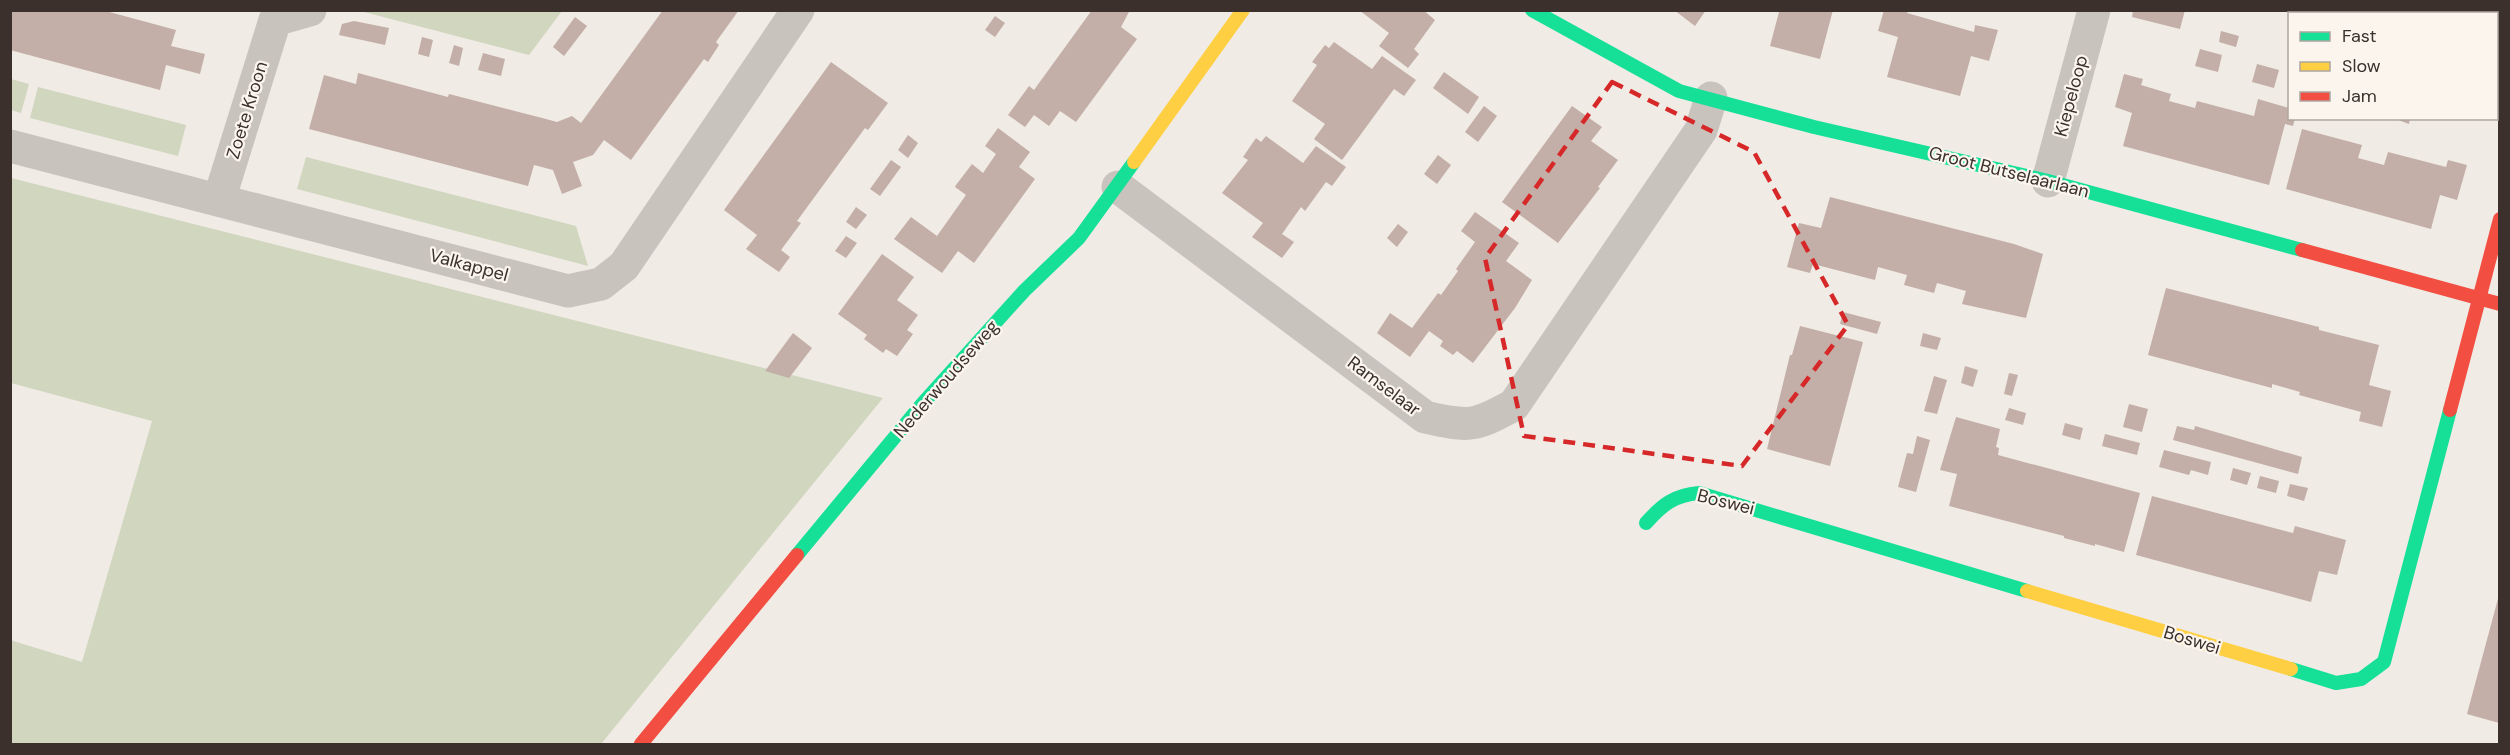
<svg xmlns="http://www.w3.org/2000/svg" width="2510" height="755" font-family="'DM Sans',sans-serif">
<rect width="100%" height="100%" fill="#f0ebe5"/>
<!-- green -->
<g fill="#d1d6bf">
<path d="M371 10H562V11L529 55 364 12Z"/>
<path d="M11 79 29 84 21 113 11 110Z"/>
<path d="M38 87 186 125 178 156 30 118Z"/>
<path d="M306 157 576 226 588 266 297 189Z"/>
<path d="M11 178 883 398 601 744H11L10 640 82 662 152 421 11 383Z"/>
</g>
<!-- building -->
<g fill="#c3afa7">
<path d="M10 10H102L176 30 171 46 205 54 200 74 166 65 160 90 10 50Z"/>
<path d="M663 10H739L716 42 719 45 708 62 704 59 631 160 604 140 593 155 573 162 582 186 562 194 553 170 534 165 528 186 309 129 324 75 356 84 358 73 448 97 449 94 546 119 557 122 572 116 581 123Z"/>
<path d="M1092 10H1130L1121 27 1137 39 1076 122 1060 111 1049 126 1034 115 1025 127 1008 115 1029 86 1034 90Z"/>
<path d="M1359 10H1423L1435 20 1414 49 1419 54 1408 68 1379 46 1389 33Z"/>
<path d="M1674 10H1706L1695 26Z"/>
<path d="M1833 10 1820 59 1770 46 1779 12 1774 10Z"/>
<path d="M1884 10H1908L1907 13 1974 32 1975 25 1998 30 1989 61 1971 56 1960 96 1887 77 1898 37 1878 31Z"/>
<path d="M2133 10H2185L2180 29 2132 17Z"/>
<path d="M2438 10H2499V20L2496 28V14H2438Z"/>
<path d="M995 16 1005 23 995 37 985 30Z"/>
<path d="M575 17 587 26 564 56 553 47Z"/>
<path d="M354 21 389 28 385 45 339 35 342 24Z"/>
<path d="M2221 31 2239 36 2236 47 2219 42Z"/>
<path d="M2496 31 2499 32 2497 65H2496Z"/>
<path d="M422 37 433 40 429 57 418 54Z"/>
<path d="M1334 42 1372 69 1382 56 1416 80 1404 96 1394 89 1342 160 1314 139 1325 124 1292 101 1317 65 1312 62 1325 45 1329 48Z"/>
<path d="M454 45 463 48 459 66 449 63Z"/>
<path d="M2200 49 2222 55 2218 72 2195 66Z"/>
<path d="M483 53 505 59 501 76 478 70Z"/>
<path d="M831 62 888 103 868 130 865 128 797 221 801 223 781 250 790 257 779 272 746 249 757 235 724 210Z"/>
<path d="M2257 64 2279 70 2274 88 2252 82Z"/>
<path d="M1444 72 1479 97 1468 114 1433 88Z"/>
<path d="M2124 74 2143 79 2141 85 2171 94 2169 101 2195 108 2197 101 2254 116 2258 99 2289 108V118H2295L2293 126 2285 124 2269 185 2123 146 2132 113 2115 107Z"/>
<path d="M1484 106 1497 116 1478 142 1465 132Z"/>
<path d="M1572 106 1602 127 1591 141 1618 160 1598 187 1600 188 1558 243 1502 202Z"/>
<path d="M2393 118H2410L2409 124Z"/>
<path d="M998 128 1030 152 1019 167 1035 179 974 263 958 251 942 273 894 239 911 217 937 236 966 195 955 187 956 185 972 164 983 173 996 154 985 146Z"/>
<path d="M2302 129 2362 145 2358 158 2384 165 2388 152 2446 167 2448 160 2467 165 2457 200 2440 195 2431 229 2286 189Z"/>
<path d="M908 135 918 143 908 158 898 150Z"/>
<path d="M1266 136 1303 163 1316 146 1346 167 1332 186 1326 182 1305 211 1301 207 1282 234 1294 242 1282 258 1252 237 1263 223 1222 193 1248 160 1243 157 1256 138 1261 142Z"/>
<path d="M1438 155 1451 165 1437 184 1424 174Z"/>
<path d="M891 160 901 167 880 196 870 189Z"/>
<path d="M1830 197 2014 244 2043 254 2026 318 1962 304 1966 291 1937 283 1934 293 1904 285 1907 275 1878 267 1875 280 1813 264 1810 273 1787 267 1799 223 1821 228Z"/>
<path d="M856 207 867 215 856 229 846 222Z"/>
<path d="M1475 212 1519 243 1506 261 1532 280 1515 308 1473 363 1457 351 1453 355 1440 346 1443 341 1429 331 1410 357 1377 333 1390 313 1412 328 1438 293 1441 295 1458 271 1456 269 1475 242 1461 231Z"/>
<path d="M1398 224 1408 232 1397 247 1387 238Z"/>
<path d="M846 236 857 243 846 258 835 251Z"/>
<path d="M882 254 914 277 897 300 918 315 907 330 913 334 897 356 886 349 883 353 864 339 867 335 838 314Z"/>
<path d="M2166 288 2319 327V330L2379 345 2369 385 2391 391 2382 427 2359 421 2361 412 2299 395 2300 392 2272 384V388L2148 355Z"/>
<path d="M1843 312 1881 322 1877 334 1840 324Z"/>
<path d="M1800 326 1863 342 1830 466 1767 449 1790 355H1792Z"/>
<path d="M793 333 812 348 789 378 765 371Z"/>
<path d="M1923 333 1941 338 1937 350 1920 346Z"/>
<path d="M1965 366 1978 370 1973 387 1961 383Z"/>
<path d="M2009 373 2018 375 2012 396 2004 394Z"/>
<path d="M1934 376 1947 380 1937 414 1924 411Z"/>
<path d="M2129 404 2148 409 2142 432 2123 427Z"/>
<path d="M2009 408 2026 413 2023 425 2005 420Z"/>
<path d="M1956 417 2000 429 1996 447 1999 448 1998 455 2140 493 2124 552 2095 544V546L2064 538V536L1949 506 1957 474 1940 470Z"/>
<path d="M2065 423 2083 428 2080 440 2062 435Z"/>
<path d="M2177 426 2194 430 2195 426 2302 457 2298 474 2173 440Z"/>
<path d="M2105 434 2140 443 2137 455 2102 446Z"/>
<path d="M1917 436 1930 440 1916 492 1898 487 1907 453 1913 454Z"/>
<path d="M2164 450 2211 462 2208 475 2191 470 2189 475 2159 467Z"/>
<path d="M2233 468 2251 473 2247 485 2230 480Z"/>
<path d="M2260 476 2279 481 2276 493 2257 488Z"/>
<path d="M2290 484 2308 488 2304 501 2287 496Z"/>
<path d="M2152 496 2293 533 2295 526 2346 540 2337 575 2319 571 2311 602 2136 555Z"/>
<path d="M2499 595V723L2467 714Z"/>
</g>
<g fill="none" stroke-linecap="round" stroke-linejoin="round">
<!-- street -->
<g stroke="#c9c3be" stroke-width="33">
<path d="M10 146 568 291 601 284 624 266 798 10"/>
<path d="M2048 181 2094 10"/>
<path d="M1118 187 1425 417C1470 427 1473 427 1514 405L1701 130 1711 98"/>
<path d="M219 200 275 20 310 10"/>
</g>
<!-- fast -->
<g stroke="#16e098" stroke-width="14">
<path d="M1532 10 1679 91 1814 127 2048 181 2302 250"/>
<path d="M1646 523C1662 505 1674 495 1699 493L2027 591"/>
<path d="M797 555 923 403 1024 291 1079 238 1134 162"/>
<path d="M2291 669 2336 683 2361 679 2384 662 2450 410"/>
</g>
<!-- slow -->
<g stroke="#ffcf43" stroke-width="14">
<path d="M1134 162 1243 10"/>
<path d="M2027 591 2291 669"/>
</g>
<!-- jam -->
<g stroke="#f24e42" stroke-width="14">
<path d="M2302 250 2500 304"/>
<path d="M2450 410 2500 219"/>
<path d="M641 744 797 555"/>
</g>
</g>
<!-- marked area -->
<path fill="none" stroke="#d62828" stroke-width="4.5" stroke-dasharray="12 8" stroke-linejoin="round" d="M1612 82 1754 152 1848 325 1742 466 1524 436 1485 258Z"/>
<g text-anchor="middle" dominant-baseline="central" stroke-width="4.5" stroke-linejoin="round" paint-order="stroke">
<!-- street labels -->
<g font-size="18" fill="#3b302b" stroke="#fbf5ee">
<text transform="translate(2071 96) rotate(-75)">Kiepeloop</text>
<text transform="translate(247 110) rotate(-73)">Zoete Kroon</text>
<text transform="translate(2009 172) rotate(14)">Groot Butselaarlaan</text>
<text transform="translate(469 265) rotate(15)">Valkappel</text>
<text transform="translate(946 379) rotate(-49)">Nederwoudseweg</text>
<text transform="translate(1384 386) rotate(37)">Ramselaar</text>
<text transform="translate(1726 502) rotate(14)">Boswei</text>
<text transform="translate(2192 640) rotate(17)">Boswei</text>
</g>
</g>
<!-- border -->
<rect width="2510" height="755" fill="none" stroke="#3b302b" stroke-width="24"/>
<!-- legend -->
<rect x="2288" y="12" width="210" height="108" fill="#fbf5ee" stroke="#aea6a0" stroke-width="1.5"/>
<rect x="2300" y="32" width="30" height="9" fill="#16e098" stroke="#aea6a0" stroke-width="1.5"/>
<text x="2342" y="42" font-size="18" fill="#3b302b">Fast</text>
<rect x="2300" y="62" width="30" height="9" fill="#ffcf43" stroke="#aea6a0" stroke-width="1.5"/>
<text x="2342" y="72" font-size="18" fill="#3b302b">Slow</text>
<rect x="2300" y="92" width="30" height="9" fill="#f24e42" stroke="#aea6a0" stroke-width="1.5"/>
<text x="2342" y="102" font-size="18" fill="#3b302b">Jam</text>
</svg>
